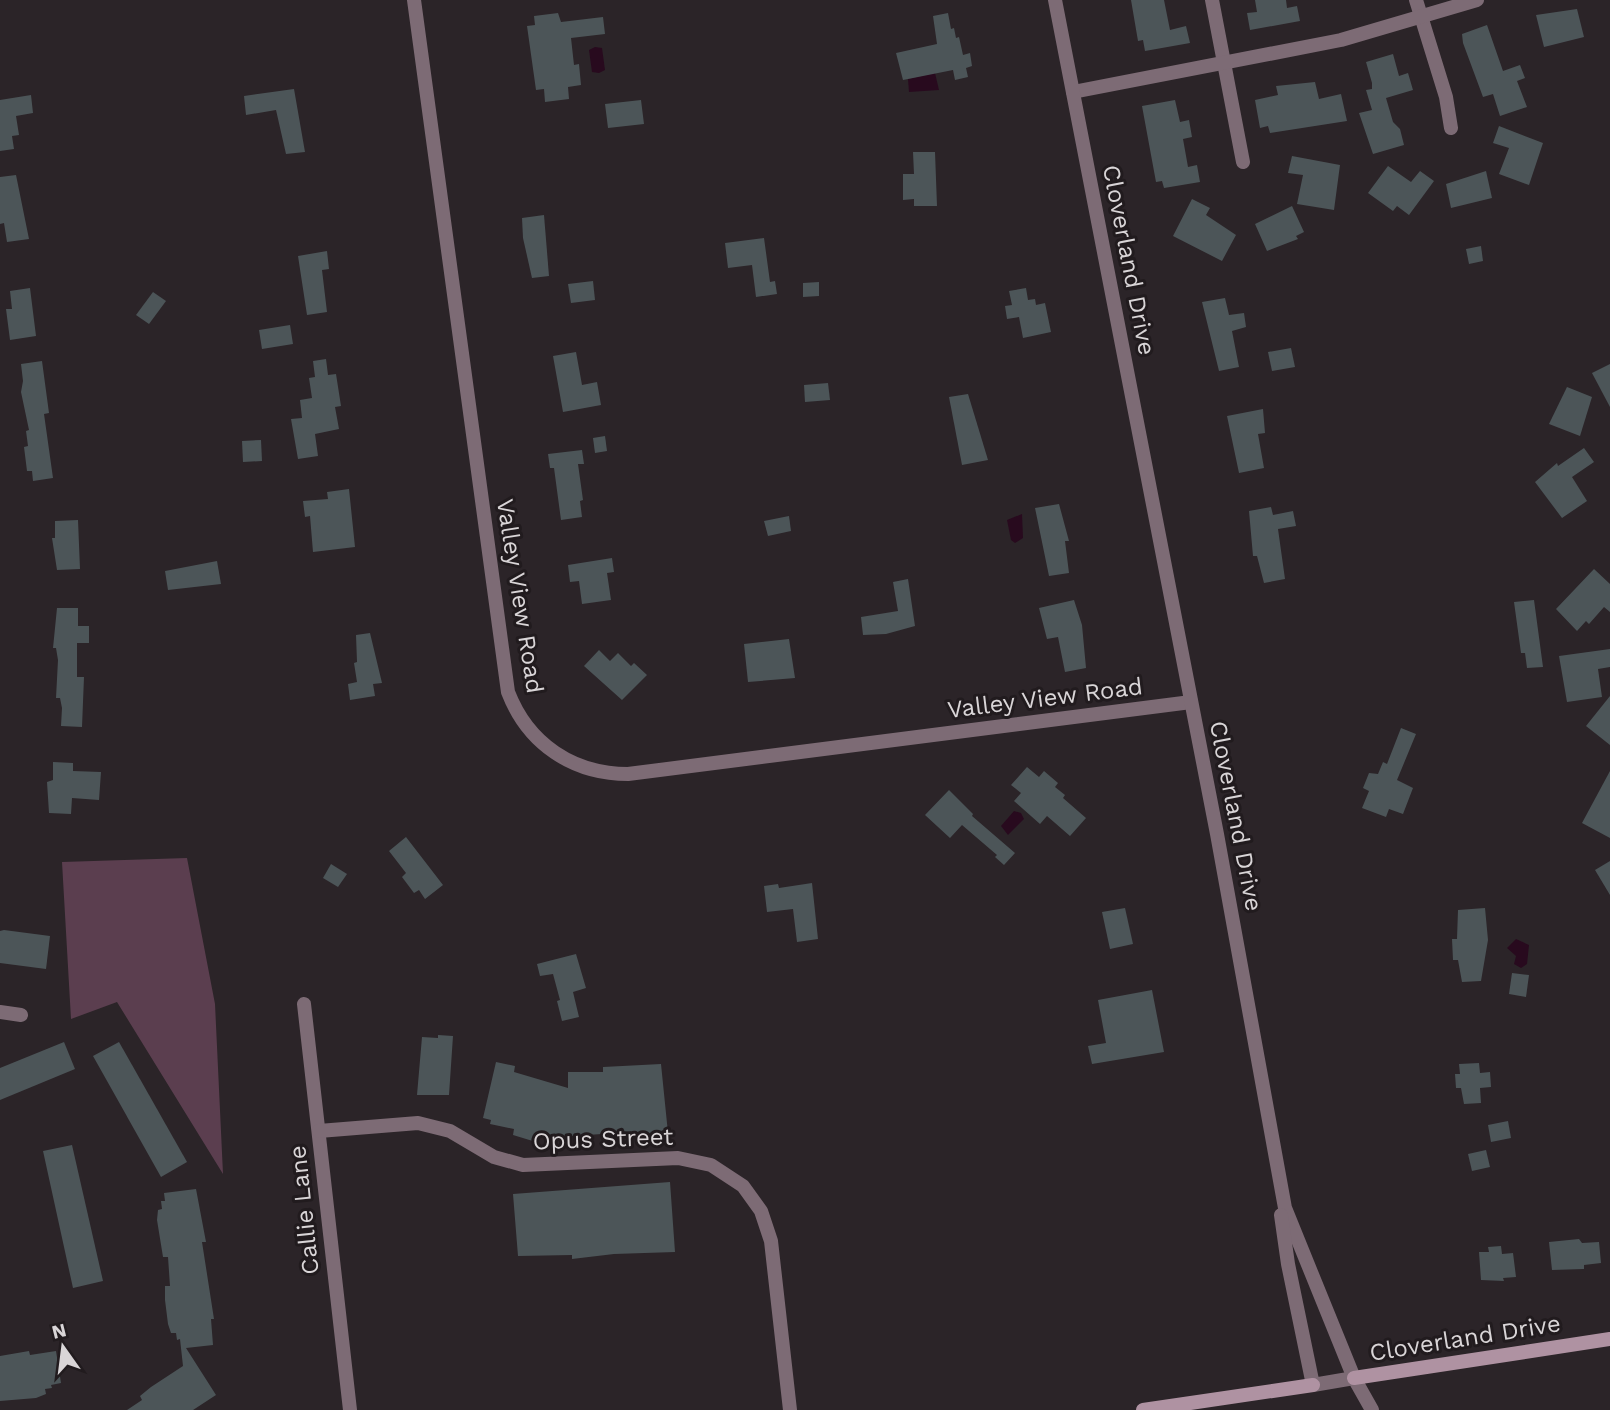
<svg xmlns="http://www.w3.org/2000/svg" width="1610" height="1410" font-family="'Work Sans',sans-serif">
<rect width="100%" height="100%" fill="#2b2428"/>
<!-- green -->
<path fill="#5b3e4f" d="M187 858 215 1004 223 1174 117 1002 71 1019 62 862Z"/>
<!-- water -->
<g fill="#280a1e">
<path d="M595 47 602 48 605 70 599 73 592 72 589 50Z"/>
<path d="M935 73 939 90 909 92 908 79Z"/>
<path d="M1022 514 1023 538 1015 543 1011 540 1007 520Z"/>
<path d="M1014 811 1021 813 1024 819 1008 835 1001 826Z"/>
<path d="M1516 939 1529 945 1527 964 1521 968 1514 964 1516 956 1507 948Z"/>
</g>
<!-- building -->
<g fill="#4c5558">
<path d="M1131 0H1164L1170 30 1186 26 1190 43 1145 51 1143 40 1138 41Z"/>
<path d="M1255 0H1286L1287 8 1297 6 1300 21 1250 30 1247 13 1257 12Z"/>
<path d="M1577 9 1584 37 1544 47 1536 15Z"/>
<path d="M558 13 561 22 603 17 605 34 571 38 574 65 579 64 581 85 568 87 569 99 545 102 544 89 536 90 527 26 535 25 534 16Z"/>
<path d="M948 13 951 29 954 28 956 38 959 37 963 55 970 53 972 66 966 68 968 77 955 80 953 70 903 80 896 53 937 44 933 16Z"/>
<path d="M1487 25 1503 71 1520 65 1525 78 1517 81 1527 107 1500 116 1493 94 1483 97 1463 43 1462 34Z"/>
<path d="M1393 54 1399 76 1408 73 1413 90 1386 98 1393 122 1400 129 1404 145 1373 154 1359 113 1372 110 1366 90 1372 89V83L1366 62Z"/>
<path d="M1315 82 1319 99 1341 94 1347 121 1270 133 1268 126 1260 128 1255 100 1278 95 1276 86Z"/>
<path d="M294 89 305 152 286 154 276 110 246 115 244 96Z"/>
<path d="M31 95 33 113 16 116 19 135 12 136 14 149 0 151V100Z"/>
<path d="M641 100 644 124 608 128 605 104Z"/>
<path d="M1175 100 1180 122 1189 120 1192 137 1183 139 1188 167 1197 165 1200 182 1164 188 1162 181 1156 182 1142 106Z"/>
<path d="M1499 126 1543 143 1529 185 1499 174 1509 148 1493 143Z"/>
<path d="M913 152H935L937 206H914V199L903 200V174H914Z"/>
<path d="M1292 156 1340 165 1334 210 1297 204 1303 175 1288 173Z"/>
<path d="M1388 166 1411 182 1420 171 1434 181 1409 215 1397 206 1393 211 1368 193Z"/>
<path d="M1486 171 1492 198 1451 208 1446 184Z"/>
<path d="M16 175 29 239 7 242 4 223 0 224V177Z"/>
<path d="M1192 199 1210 208 1206 215 1236 235 1222 261 1173 236Z"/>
<path d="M1292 206 1304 232 1296 236 1298 239 1267 251 1255 224Z"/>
<path d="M544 215 549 276 532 278 523 238 522 218Z"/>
<path d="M764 238 770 282 775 281 777 294 756 297 752 265 728 268 725 243Z"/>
<path d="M1481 246 1483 261 1469 264 1466 249Z"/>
<path d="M327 251 329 269 322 270 327 312 307 315 298 256Z"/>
<path d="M593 281 595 300 571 303 568 284Z"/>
<path d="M819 282V296L803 297V283Z"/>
<path d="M30 288 36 336 10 340 6 309H12L10 291Z"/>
<path d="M1026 288 1028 300 1035 299 1036 305 1045 303 1051 332 1023 338 1019 317 1007 319 1005 306 1012 305 1009 291Z"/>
<path d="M153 292 166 301 149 324 136 315Z"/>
<path d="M1225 298 1229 315 1244 313 1246 327 1232 331 1239 367 1219 371 1202 302Z"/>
<path d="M290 325 293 344 262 349 259 330Z"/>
<path d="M1291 348 1295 367 1272 371 1268 352Z"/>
<path d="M576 352 582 385 597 382 601 405 563 412 553 356Z"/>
<path d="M326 359 328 375 336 374 341 406 335 407 339 429 315 434 318 456 298 459 291 419 302 418 300 400 312 398 309 378 315 377 313 361Z"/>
<path d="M42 361 49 413 44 414 53 478 33 481 32 471H27L24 447 28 446 26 431 29 430 21 392 23 381 21 364Z"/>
<path d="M1610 364V407L1592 373Z"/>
<path d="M828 383 830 400 805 402 804 385Z"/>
<path d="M1567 387 1592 397 1580 436 1549 424Z"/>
<path d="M968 394 988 460 962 465 949 397Z"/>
<path d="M1263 409 1265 433 1258 434 1264 468 1239 473 1227 416Z"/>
<path d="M605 436 607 451 595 453 593 438Z"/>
<path d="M261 440 262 461 243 462 242 441Z"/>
<path d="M1584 448 1594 462 1572 477 1587 501 1562 518 1535 482 1557 463 1558 466Z"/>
<path d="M582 450 584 464H578L583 500 580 501 582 517 561 520 554 468H550L548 454Z"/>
<path d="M349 489 355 547 313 552 310 516 305 517 303 501 328 499 327 492Z"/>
<path d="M1059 504 1069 541H1065L1069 573 1049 576 1035 508Z"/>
<path d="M1271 507 1273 515 1293 511 1296 526 1278 529 1285 579 1264 583 1257 556H1253L1249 511Z"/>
<path d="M789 516 791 531 768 536 764 521Z"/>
<path d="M78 520 80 569 57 570 52 538H55V521Z"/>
<path d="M612 558 614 572 607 573 611 600 582 604 579 581 570 582 568 565Z"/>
<path d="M217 561 221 584 168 590 165 571Z"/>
<path d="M1594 569 1610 584V612L1604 607 1589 624 1586 621 1577 631 1556 609Z"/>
<path d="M908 579 915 626 886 634 863 635 861 617 898 611 893 582Z"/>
<path d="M1074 600 1082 625 1086 668 1065 672 1058 637 1047 639 1039 608Z"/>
<path d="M1534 600 1543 667 1527 668 1525 653H1521L1514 602Z"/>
<path d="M57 608H78V626H89V643H77V677H84L82 727 61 726 62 708 60 698H56L58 660 56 648H53Z"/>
<path d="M370 633 382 683 373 684 375 696 350 700 348 684 357 682 354 663 357 662 356 635Z"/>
<path d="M789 639 795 678 748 682 744 644Z"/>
<path d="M1610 649V667L1598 669 1602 697 1567 702 1559 656Z"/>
<path d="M599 650 610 661 618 653 631 666 634 663 647 675 622 700 584 666Z"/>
<path d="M1610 696V745L1586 726Z"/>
<path d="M1401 728 1416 734 1397 780 1413 788 1403 814 1389 809 1386 817 1362 808 1369 791 1363 788 1369 773 1378 774 1383 762 1387 764Z"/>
<path d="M53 762 73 763V771L101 772 99 800 72 798 71 814 49 813 47 782 53 780Z"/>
<path d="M1027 767 1039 777 1044 771 1058 783 1055 787 1065 795 1063 798 1086 818 1070 836 1047 816 1040 824 1014 801 1021 793 1011 785Z"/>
<path d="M1610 771V838L1582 823Z"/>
<path d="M949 790 973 814 972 816 1015 853 1004 865 995 857 997 855 962 825 950 838 925 815Z"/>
<path d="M406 837 443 885 425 899 419 890 414 893 402 877 406 873 389 851Z"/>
<path d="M1610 861V895L1595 870Z"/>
<path d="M331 864 347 874 338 887 323 878Z"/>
<path d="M812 883 818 939 797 942 793 909 767 912 764 886 778 884 779 888Z"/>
<path d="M1125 908 1133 944 1110 949 1102 912Z"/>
<path d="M1485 908 1488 940 1481 981 1462 982 1458 960H1453L1452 939H1457L1458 910Z"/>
<path d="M4 930 50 936 46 969 0 963V931Z"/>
<path d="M576 954 586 988 573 992 579 1017 562 1021 557 1001 560 1000 553 974 540 976 537 964Z"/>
<path d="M1512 973 1529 975 1526 997 1509 994Z"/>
<path d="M1152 990 1164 1052 1092 1064 1088 1046 1106 1043 1098 1000Z"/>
<path d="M438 1035 453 1036 449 1095H417L422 1037 438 1038Z"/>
<path d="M64 1042 75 1069 0 1100V1068Z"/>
<path d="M119 1042 187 1162 161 1177 93 1056Z"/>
<path d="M496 1062 515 1066 514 1072 568 1088V1072H603V1067L661 1064 668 1133 602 1134 556 1137 555 1140 538 1135 536 1142 513 1135 514 1129 490 1124 491 1120 483 1118Z"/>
<path d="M1479 1063 1480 1073 1490 1072 1491 1087 1480 1088 1481 1103 1464 1104 1461 1088H1456L1455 1074H1460L1459 1064Z"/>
<path d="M1508 1121 1511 1138 1491 1142 1488 1125Z"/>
<path d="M72 1145 103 1281 73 1288 43 1151Z"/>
<path d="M1486 1150 1490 1167 1472 1171 1468 1154Z"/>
<path d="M670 1182 675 1252 614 1254 572 1259V1255L518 1256 513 1194Z"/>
<path d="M196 1189 206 1242H202L214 1319H211L213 1345 186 1348 216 1395 193 1410H127L142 1400 140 1396 151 1387 183 1366 180 1339 177 1340 176 1333H171L168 1324 165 1300V1286H170L168 1257H163L157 1220 158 1210 162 1209 161 1201H165L164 1193Z"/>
<path d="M1579 1239 1582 1243 1599 1242 1601 1263 1584 1265V1269L1552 1270 1549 1242Z"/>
<path d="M1501 1246 1502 1254 1513 1253 1516 1277 1503 1278 1504 1281 1481 1280 1479 1252H1489L1488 1247Z"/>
<path d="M29 1351 30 1355 56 1351 61 1383 51 1385 52 1388 45 1389 46 1394 36 1398 0 1401V1356Z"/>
</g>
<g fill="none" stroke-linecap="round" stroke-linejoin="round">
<!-- minor -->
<g stroke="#7d6b75" stroke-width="14">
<path d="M414 0 508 692C528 744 573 774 628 774L1191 702"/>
<path d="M1212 0 1243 162"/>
<path d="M1416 0 1446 97 1451 128"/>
<path d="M1073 92 1341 40 1477 0"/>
<path d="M304 1004 350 1410"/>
<path d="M0 1012 21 1015"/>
<path d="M319 1131 418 1123 450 1131 494 1157 523 1165 678 1158 711 1165 743 1186 761 1211 771 1241 790 1410"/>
</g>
<!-- tertiary -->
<g stroke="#7d6b75" stroke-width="14">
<path d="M1055 0 1217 834 1285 1208 1354 1378 1372 1410"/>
<path d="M1281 1215 1288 1264 1313 1385 1354 1378"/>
</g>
<!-- secondary -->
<g stroke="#af92a2" stroke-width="14">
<path d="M1354 1378 1610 1339"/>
<path d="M1143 1410 1313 1385"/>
</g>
</g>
<g text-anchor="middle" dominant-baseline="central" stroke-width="6" stroke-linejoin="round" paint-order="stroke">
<!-- street labels -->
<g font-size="24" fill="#d9d5d7" stroke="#211b1e">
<text transform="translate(1129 260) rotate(79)">Cloverland Drive</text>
<text transform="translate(520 596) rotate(81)">Valley View Road</text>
<text transform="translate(1045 698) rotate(-7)">Valley View Road</text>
<text transform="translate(1236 816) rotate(79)">Cloverland Drive</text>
<text transform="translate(603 1139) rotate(-2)">Opus Street</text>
<text transform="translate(304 1210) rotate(-96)">Callie Lane</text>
<text transform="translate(1465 1338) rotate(-9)">Cloverland Drive</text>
</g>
</g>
<!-- north arrow -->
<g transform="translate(63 1347) rotate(346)" stroke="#211b1e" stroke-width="5" paint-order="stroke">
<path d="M0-5L12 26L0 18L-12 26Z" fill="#d9d5d7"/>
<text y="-10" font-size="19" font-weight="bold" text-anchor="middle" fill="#d9d5d7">N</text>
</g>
</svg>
